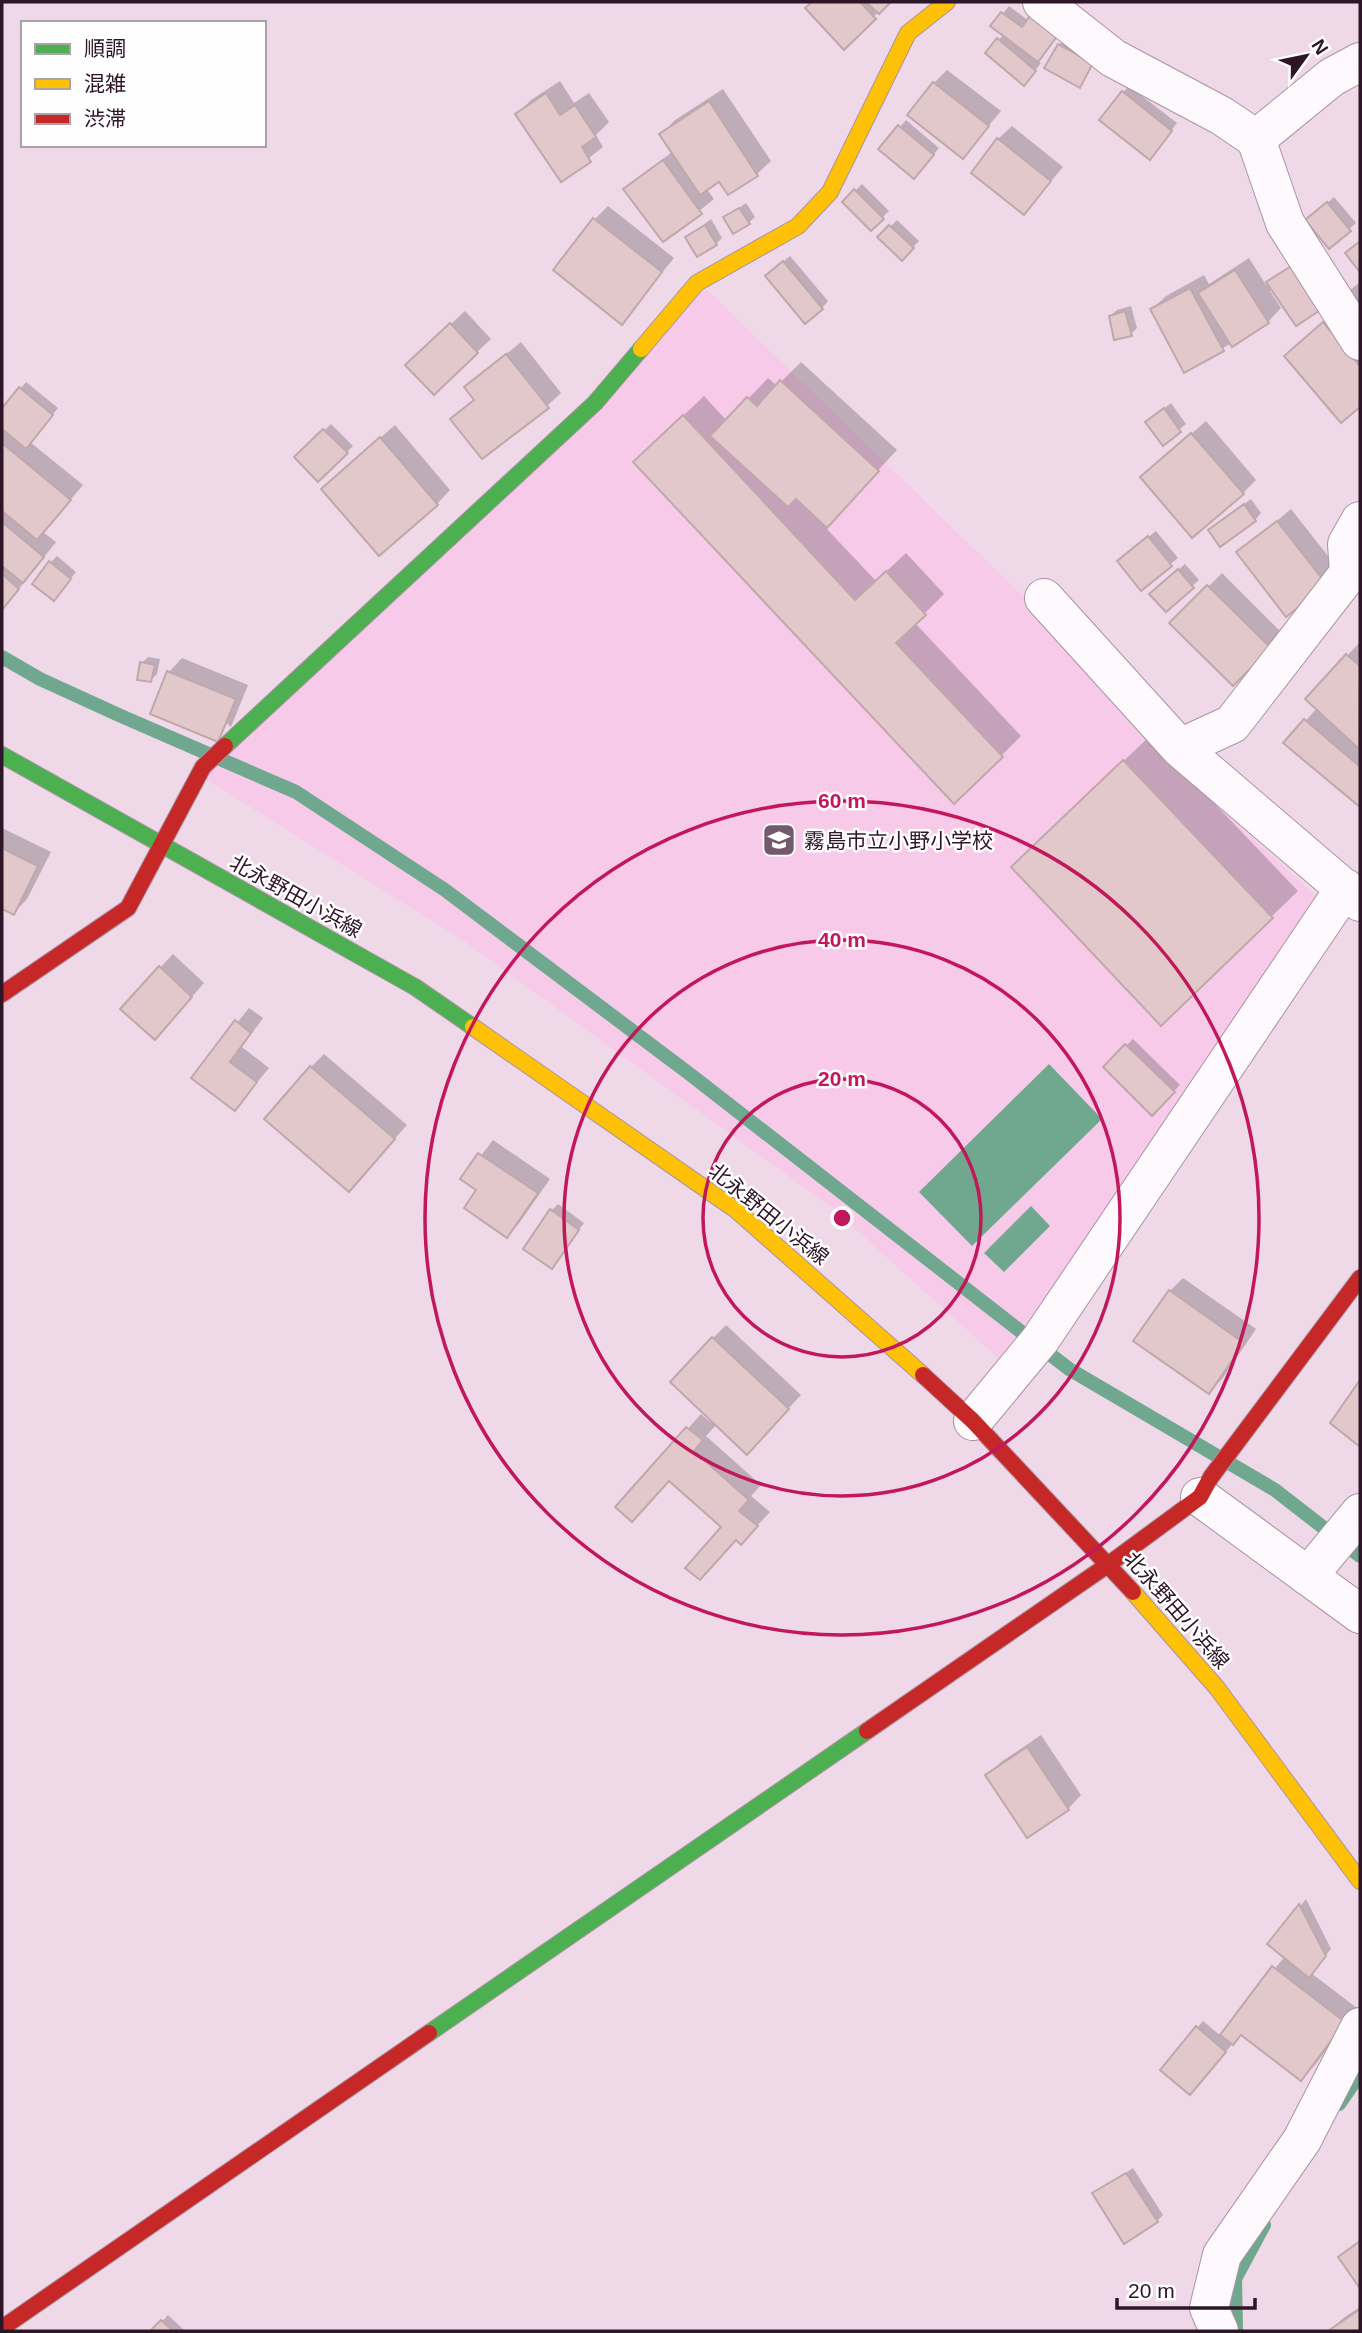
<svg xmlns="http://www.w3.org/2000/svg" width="1362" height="2333" font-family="Arial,'Noto Sans JP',sans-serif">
<rect width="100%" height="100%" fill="#efd8e8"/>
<!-- built -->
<path fill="#f7cae9" d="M706 289 1166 735 1157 750 1322 902 1008 1367 831 1207 461 939 204 778Z"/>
<!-- water -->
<g fill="#6fa88e">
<path d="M1049 1064 1102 1119 972 1246 919 1192Z"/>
<path d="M1031 1206 1050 1226 1004 1272 984 1253Z"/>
</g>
<!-- shadow -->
<g fill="#0003">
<path d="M814 2H888L844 47 808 8Z"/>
<path d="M1009 6 1029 21 1066 23 1037 61 1041 63 1030 77 999 40 1004 34 993 26Z"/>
<path d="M1066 38 1099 56 1080 85 1059 45Z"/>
<path d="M947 70 1001 111 963 156 934 83Z"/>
<path d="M560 81 574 103 589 93 609 122 596 135 603 147 562 179 517 114 531 100Z"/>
<path d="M1129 86 1177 123 1156 151 1123 92Z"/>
<path d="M723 89 771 161 757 174 728 193 720 180 706 188 714 199 663 240 626 189 673 151 662 134 675 120Z"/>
<path d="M906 120 939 148 920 171 900 127Z"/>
<path d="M1012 126 1063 167 1024 213 998 139Z"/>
<path d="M862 184 889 211 871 229 844 202Z"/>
<path d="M1334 197 1356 223 1329 246 1314 214Z"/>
<path d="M746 203 755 217 748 223 725 218Z"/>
<path d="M608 206 674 258 622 322 594 220Z"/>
<path d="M711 219 722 238 716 244 687 237Z"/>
<path d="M897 220 919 241 902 258 880 237Z"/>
<path d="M790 256 828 301 822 308 774 270Z"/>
<path d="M1306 256 1270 291 1281 308 1268 322 1185 370 1152 309 1166 296 1204 275 1209 284 1249 258 1266 285Z"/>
<path d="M1360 282V306L1349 291Z"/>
<path d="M1131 306 1137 328 1131 334 1110 316 1117 310Z"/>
<path d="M1338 310 1360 337V405L1341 421 1299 343Z"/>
<path d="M465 311 491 339 434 392 421 352Z"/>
<path d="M521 342 561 393 547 406 452 419 475 399 466 387Z"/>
<path d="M801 362 897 450 825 527 876 581 906 553 944 594 915 623 1021 736 1001 756 656 442 704 396 727 421 768 378 777 386Z"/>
<path d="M26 382 58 408 30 442 83 485 43 532 56 542 2 610V411Z"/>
<path d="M1171 403 1186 424 1163 443 1147 422Z"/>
<path d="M1206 421 1256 480 1243 493 1142 477Z"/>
<path d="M331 424 353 446 318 480 297 457Z"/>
<path d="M395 425 450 490 437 504 337 476Z"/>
<path d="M1251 499 1261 513 1255 520 1217 524Z"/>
<path d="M1291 509 1339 570 1325 584 1239 553Z"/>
<path d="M1156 531 1178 558 1141 588 1126 555Z"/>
<path d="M57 556 76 572 60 592 50 563Z"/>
<path d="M1185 564 1199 580 1166 609 1158 588Z"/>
<path d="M1222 573 1283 634 1233 684 1172 623Z"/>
<path d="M1360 642V805L1286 743 1317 708 1307 699Z"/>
<path d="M148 657 160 659 157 674 151 680 142 663Z"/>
<path d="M182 658 248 685 231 727 169 672Z"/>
<path d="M1150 736 1298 891 1161 1023 1038 842Z"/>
<path d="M2 828 51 852 27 899 14 913 2 907Z"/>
<path d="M173 954 204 983 168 1024 160 968Z"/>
<path d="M249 1008 263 1018 242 1047 269 1068 235 1109 194 1077Z"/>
<path d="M1133 1039 1180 1085 1152 1113 1105 1067Z"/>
<path d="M324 1054 407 1125 349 1190 311 1067Z"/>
<path d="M493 1140 550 1179 520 1222 507 1236 478 1190 463 1179Z"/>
<path d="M558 1204 584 1223 552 1267 551 1211Z"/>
<path d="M1183 1278 1256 1329 1222 1379 1209 1392 1170 1291Z"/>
<path d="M726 1325 801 1395 760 1439 717 1424 706 1436 761 1485 751 1496 770 1512 754 1529 723 1526 670 1479 618 1507 701 1414 710 1422 712 1420 713 1338Z"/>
<path d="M1041 1735 1081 1795 1068 1809 988 1775 1001 1762Z"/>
<path d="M1306 1899 1331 1949 1311 1973 1357 2008 1315 2065 1301 2078 1242 2033 1196 2086 1162 2069 1203 2021 1221 2036 1285 1956 1270 1944Z"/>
<path d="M1133 2168 1163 2215 1157 2221 1095 2194Z"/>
<path d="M1360 2307V2331H1330L1342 2319Z"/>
<path d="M168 2315 185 2331H153Z"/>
</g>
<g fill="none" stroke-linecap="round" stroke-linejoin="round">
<!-- stream -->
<g stroke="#6fa88e" stroke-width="14">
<path d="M2 657 40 679 121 716 296 792 445 890 691 1075 1069 1369 1275 1490 1360 1556"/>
<path d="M1339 2104 1360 2074"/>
<path d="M1236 2331 1235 2279 1264 2225"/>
</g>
</g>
<!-- building -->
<g fill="#e2c8ca" stroke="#c0a8aa" stroke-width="2">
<path d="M812 2H860L876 19 844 50 805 8Z"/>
<path d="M866 2H891L879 14Z"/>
<path d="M1034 10 1061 31 1038 62 990 26 1001 12 1022 27Z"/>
<path d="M997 38 1036 71 1024 86 985 53Z"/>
<path d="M1058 44 1093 63 1080 88 1044 68Z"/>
<path d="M933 82 989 126 963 159 907 115Z"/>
<path d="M1122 91 1172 131 1150 160 1099 120Z"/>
<path d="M546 93 560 115 575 105 596 137 582 147 591 162 561 182 515 114Z"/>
<path d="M709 101 758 176 728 195 719 182 700 195 659 134Z"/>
<path d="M898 125 934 155 914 179 878 149Z"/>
<path d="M997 138 1051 181 1024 215 971 173Z"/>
<path d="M663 160 702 214 663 242 623 189Z"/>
<path d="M854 189 884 219 871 231 842 202Z"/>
<path d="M1327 202 1351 231 1329 249 1305 220Z"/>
<path d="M739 208 750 224 733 234 723 217Z"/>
<path d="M593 218 662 272 622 325 553 270Z"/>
<path d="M705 225 717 245 697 257 685 237Z"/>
<path d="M889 225 914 248 902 261 877 237Z"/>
<path d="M1360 241V272L1345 253Z"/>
<path d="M783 261 823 309 805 324 765 276Z"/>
<path d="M1299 261 1328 305 1296 326 1266 282Z"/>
<path d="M1235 270 1269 323 1232 347 1198 293Z"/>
<path d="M1190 288 1224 351 1184 373 1150 309Z"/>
<path d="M1125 311 1132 336 1114 340 1109 316Z"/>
<path d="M1323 322 1360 366V407L1341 423 1284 356Z"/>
<path d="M450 323 478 353 434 395 405 365Z"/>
<path d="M506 354 549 408 482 459 450 419 474 400 464 387Z"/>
<path d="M780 380 879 471 827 528 796 499 788 507 710 436 747 397 757 406Z"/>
<path d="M19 387 53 415 26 449 2 429V408Z"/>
<path d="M1164 408 1181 432 1163 446 1145 422Z"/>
<path d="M683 415 855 600 886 571 926 615 896 643 1003 757 954 804 633 462Z"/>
<path d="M323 429 348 453 318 482 294 457Z"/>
<path d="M1191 433 1244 494 1192 538 1140 477Z"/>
<path d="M380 437 438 505 379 556 321 489Z"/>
<path d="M2 443 71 500 37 540 2 511Z"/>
<path d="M1244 504 1256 521 1220 547 1208 530Z"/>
<path d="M1277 521 1327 585 1286 617 1236 552Z"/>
<path d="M2 522 44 557 23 583 2 566Z"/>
<path d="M1148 536 1172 566 1141 591 1117 561Z"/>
<path d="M49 561 71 579 54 601 32 584Z"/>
<path d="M1178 569 1194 588 1166 612 1149 594Z"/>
<path d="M2 574 19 589 2 610Z"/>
<path d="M1207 585 1271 648 1233 686 1169 623Z"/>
<path d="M1346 654 1360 666 1359 749 1305 699Z"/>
<path d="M140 662 155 665 151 682 137 680Z"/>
<path d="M167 671 236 699 218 742 150 714Z"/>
<path d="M1304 719 1358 765 1360 762V807L1283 743Z"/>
<path d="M1123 760 1273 918 1161 1026 1011 867Z"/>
<path d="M2 848 38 866 14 915 2 909Z"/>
<path d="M159 966 192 997 155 1040 120 1009Z"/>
<path d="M235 1020 251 1033 230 1062 257 1082 235 1111 191 1078Z"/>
<path d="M1125 1044 1175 1092 1152 1116 1103 1067Z"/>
<path d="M310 1066 395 1139 349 1192 264 1119Z"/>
<path d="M478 1153 538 1193 507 1238 464 1208 476 1190 460 1179Z"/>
<path d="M550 1209 579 1230 552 1269 523 1249Z"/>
<path d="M1169 1290 1244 1343 1209 1394 1133 1341Z"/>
<path d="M712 1337 789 1409 747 1455 670 1382Z"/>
<path d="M1360 1380V1447L1330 1423Z"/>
<path d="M686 1427 703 1440 694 1451 749 1500 739 1511 758 1526 741 1545 736 1540 700 1580 685 1568 721 1527 669 1481 632 1522 615 1507Z"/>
<path d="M1027 1747 1069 1810 1027 1838 985 1775Z"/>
<path d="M1299 1904 1326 1956 1309 1978 1267 1944Z"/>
<path d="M1272 1966 1345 2022 1301 2081 1241 2035 1233 2045 1220 2035Z"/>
<path d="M1196 2026 1226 2052 1190 2095 1160 2070Z"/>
<path d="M1126 2173 1158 2222 1124 2244 1092 2193Z"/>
<path d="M1360 2241V2287H1359L1338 2257Z"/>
<path d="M1360 2309V2331H1328Z"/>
<path d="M161 2320 173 2331H150Z"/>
</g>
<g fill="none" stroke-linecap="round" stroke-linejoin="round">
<defs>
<g id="street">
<path d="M1042 2 1113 58 1222 116 1256 139 1285 223 1360 341"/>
<path d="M1256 139 1332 77 1360 62"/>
<path d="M1044 598 1180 748 1360 902"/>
<path d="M1180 748 1232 724 1349 573 1347 544 1360 521"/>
<path d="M973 1421 1040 1340 1345 888"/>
<path d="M1200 1497 1360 1614"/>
<path d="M1308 1576 1360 1513"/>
<path d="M1219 2331 1209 2308 1222 2255 1302 2140 1360 2027"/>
</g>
<g id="fast">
<path d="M225 746 595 403 641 349"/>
<path d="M2 755 415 987 473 1027"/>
<path d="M429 2033 867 1731"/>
</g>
<g id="slow">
<path d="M641 349 697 283 798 226 830 192 908 33 947 2"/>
<path d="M473 1027 736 1210 923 1375"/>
<path d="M1133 1592 1217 1688 1360 1881"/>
</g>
<g id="jam">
<path d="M2 994 128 908 203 767 225 746"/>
<path d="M923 1375 973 1421 1133 1592"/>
<path d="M867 1731 1109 1564 1200 1497 1211 1477 1360 1278"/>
<path d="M2 2328 429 2033"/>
</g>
</defs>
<!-- street casing -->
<use href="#street" stroke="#aa94a3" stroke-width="40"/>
<!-- fast casing -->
<use href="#fast" stroke="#aa94a3" stroke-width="18"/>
<!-- slow casing -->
<use href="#slow" stroke="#aa94a3" stroke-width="18"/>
<!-- jam casing -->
<use href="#jam" stroke="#aa94a3" stroke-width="18"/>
<!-- street -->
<use href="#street" stroke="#fdf9fc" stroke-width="38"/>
<!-- fast -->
<use href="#fast" stroke="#4caf50" stroke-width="16"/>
<!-- slow -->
<use href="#slow" stroke="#ffc107" stroke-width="16"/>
<!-- jam -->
<use href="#jam" stroke="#c62828" stroke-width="16"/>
</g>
<!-- distance rings -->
<g fill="none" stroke="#c2185b" stroke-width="3.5">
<circle cx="842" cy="1218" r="139"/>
<circle cx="842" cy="1218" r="278"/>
<circle cx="842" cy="1218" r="417"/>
</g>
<!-- icons -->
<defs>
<symbol id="school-square" viewBox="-11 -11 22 22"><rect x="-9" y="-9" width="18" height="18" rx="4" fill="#72596b" stroke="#fefefe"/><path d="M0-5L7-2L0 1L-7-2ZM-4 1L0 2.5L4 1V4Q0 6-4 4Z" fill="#fff"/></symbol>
</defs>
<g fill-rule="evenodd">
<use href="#school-square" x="760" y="821" width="38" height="38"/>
</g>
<g text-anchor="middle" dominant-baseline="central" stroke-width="5" stroke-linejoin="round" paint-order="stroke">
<!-- poi labels -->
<g font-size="21" fill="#2e1527" stroke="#fefefe" text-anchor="start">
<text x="804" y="840">霧島市立小野小学校</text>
</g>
<!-- street labels -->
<g font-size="21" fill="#2e1527" stroke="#fefefe">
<text transform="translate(296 896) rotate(29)">北永野田小浜線</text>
<text transform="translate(769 1214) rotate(39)">北永野田小浜線</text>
<text transform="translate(1177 1610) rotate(49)">北永野田小浜線</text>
</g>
</g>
<circle cx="842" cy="1218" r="10" fill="#c2185b" stroke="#fefefe" stroke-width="3.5"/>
<g font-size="21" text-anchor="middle" font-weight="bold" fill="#c2185b" stroke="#fefefe" stroke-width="5" stroke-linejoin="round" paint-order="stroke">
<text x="842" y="808">60 m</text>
<text x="842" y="947">40 m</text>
<text x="842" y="1086">20 m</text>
</g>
<!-- border -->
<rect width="1362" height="2333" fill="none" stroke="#2e1527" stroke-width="7"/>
<!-- legend -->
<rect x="21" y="21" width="245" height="126" fill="#fefefe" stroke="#aba1a8" stroke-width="2"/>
<rect x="35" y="44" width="35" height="10" fill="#4caf50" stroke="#aba1a8" stroke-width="2"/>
<text x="84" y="56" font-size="21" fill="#2e1527">順調</text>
<rect x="35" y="79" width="35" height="10" fill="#ffc107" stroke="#aba1a8" stroke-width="2"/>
<text x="84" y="91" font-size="21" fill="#2e1527">混雑</text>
<rect x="35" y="114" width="35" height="10" fill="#c62828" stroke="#aba1a8" stroke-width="2"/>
<text x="84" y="126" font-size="21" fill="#2e1527">渋滞</text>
<!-- north arrow -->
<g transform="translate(1306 56) rotate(57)" stroke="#fefefe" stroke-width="5" paint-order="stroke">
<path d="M0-5L12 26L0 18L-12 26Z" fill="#2e1527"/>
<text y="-10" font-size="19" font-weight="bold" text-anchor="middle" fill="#2e1527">N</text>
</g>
<!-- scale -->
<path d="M1117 2298v10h138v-10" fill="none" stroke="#2e1527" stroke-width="3.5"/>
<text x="1128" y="2298" font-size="21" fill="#2e1527" stroke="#fefefe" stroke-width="5" paint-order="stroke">20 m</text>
</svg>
